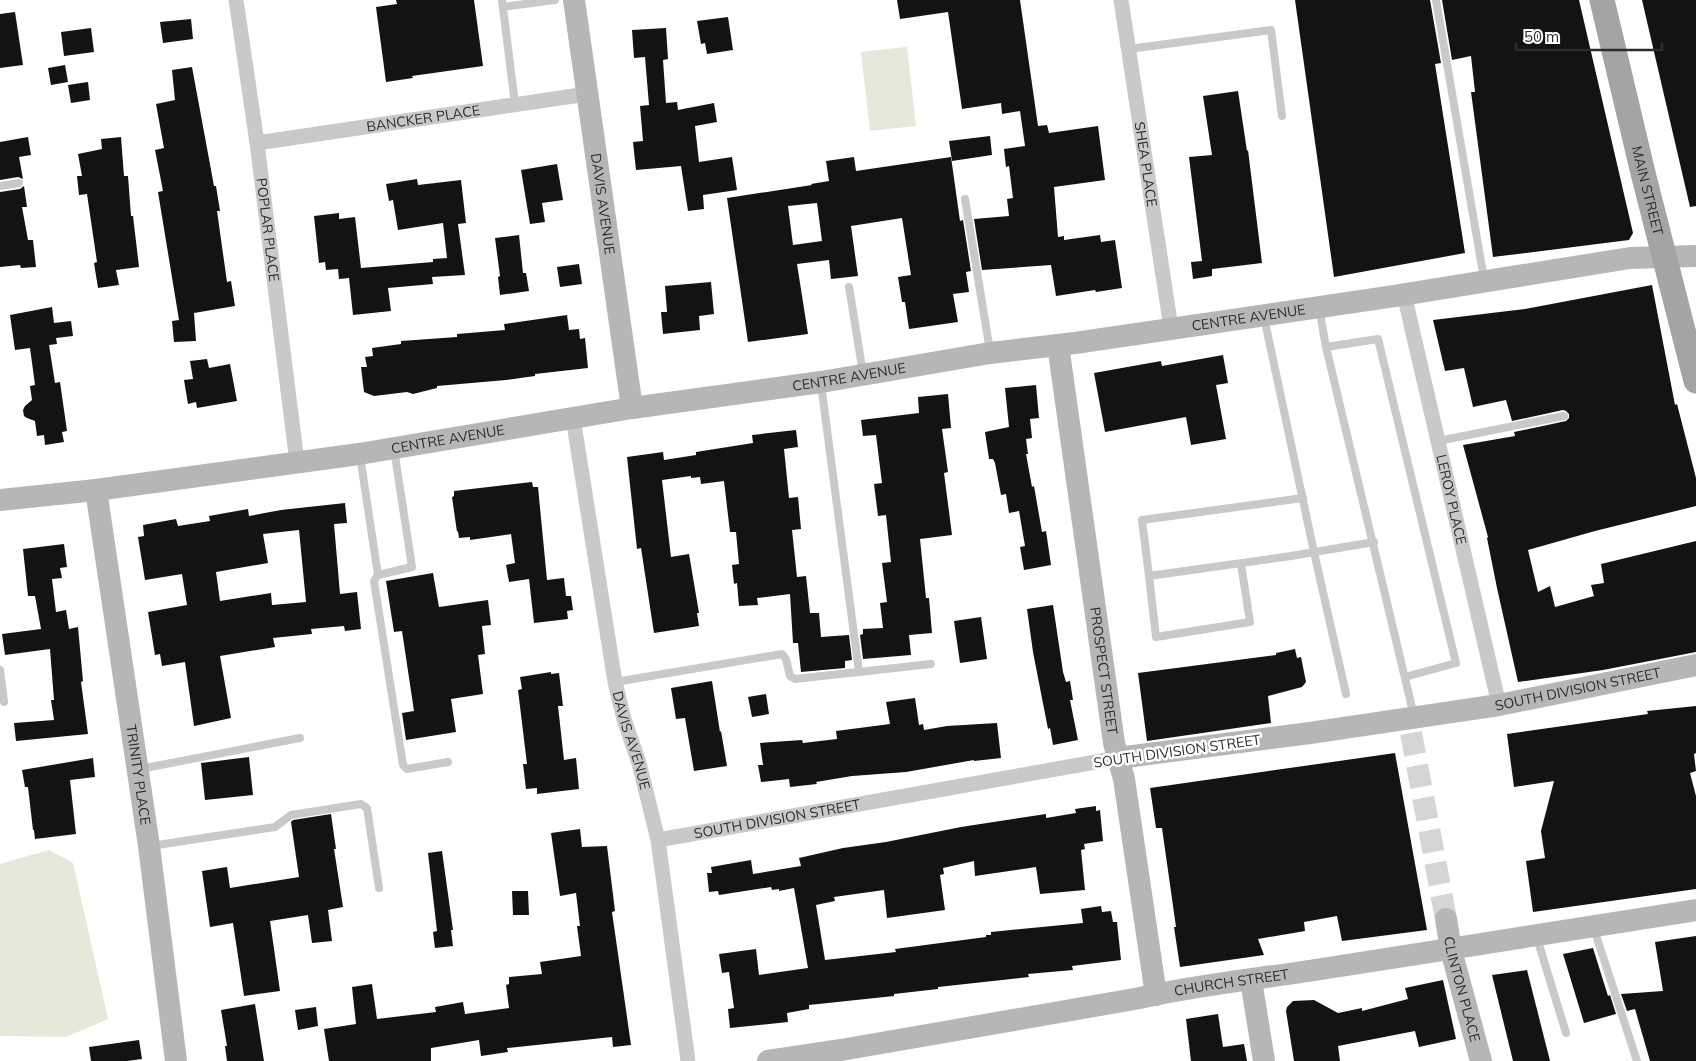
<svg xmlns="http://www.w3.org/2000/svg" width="1696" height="1061" font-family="Mulish,sans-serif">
<rect width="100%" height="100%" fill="#fff"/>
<!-- green -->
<g fill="#e5e9da">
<path d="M907 47 916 126 870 131 861 52Z"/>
<path d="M49 850 73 863 108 1019 66 1037 0 1036V864Z"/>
</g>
<!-- building -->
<g fill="#131313" fill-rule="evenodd">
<path d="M396 0H474L483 66 412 76 413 78 386 82 376 7 397 4Z"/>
<path d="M897 0H1020L1038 126 1047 125 1049 133 1098 126 1105 180 1054 187 1058 237 1064 236V240L1100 235 1101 242 1115 240 1122 288 1096 292 1095 290 1056 296 1051 265 982 270 974 219 1009 216 1007 199 1013 198 1009 166 1006 167 1004 149 1025 146 1020 111 1002 114 1001 103 962 109 948 12 900 19Z"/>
<path d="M1295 0H1430L1441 63 1435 64 1465 253 1334 277Z"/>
<path d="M1442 0H1579L1633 233 1629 240 1493 257 1471 92H1475L1471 56 1452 60Z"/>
<path d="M1642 0H1696V206L1690 207Z"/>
<path d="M15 12 23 65 0 68V14Z"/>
<path d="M728 17 733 50 707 54 705 43 701 44 697 21Z"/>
<path d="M191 19 193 39 163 43 160 22Z"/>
<path d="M91 28 94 52 64 56 61 32Z"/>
<path d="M666 28 668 59 663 60 666 103 677 102 678 110 714 103 717 122 695 126 699 162 732 157 737 190 703 195 704 209 688 211 681 166 636 170 633 142 643 141 640 106 649 105 645 57 634 58 632 30Z"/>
<path d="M65 65 68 82 51 85 48 68Z"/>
<path d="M192 67 214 186H216L220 211H217L227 282 231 281 235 306 194 313 196 341 174 342 172 321 179 320 158 192 163 191 155 150 164 148 156 104 175 100 172 70Z"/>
<path d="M88 82 90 100 71 103 68 85Z"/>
<path d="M1238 91 1247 151 1248 150 1262 263 1212 269V276L1193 279 1191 262 1202 261 1189 157 1212 155 1203 96Z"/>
<path d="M990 136 992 155 952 161 949 141Z"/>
<path d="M28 137 31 155 19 157 23 179 18 177 0 180V142Z"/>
<path d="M121 137 124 176H128L131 216H133L139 267 116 270 119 285 98 288 94 263 97 262 87 194 79 195 77 176H82L78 154 102 149 101 139Z"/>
<path d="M854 157 856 171 951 157 960 221 963 220 971 271 966 272 969 292 953 294 958 322 909 329 905 302H902L898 277 911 275 902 218 851 226 858 276 831 279 829 260 797 264 808 334 748 342 727 198 812 185 811 184 829 181 826 161ZM817 203 822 241 793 245 788 206Z"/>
<path d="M557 164 563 200 542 203 545 222 530 224 521 170Z"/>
<path d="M417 179 418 185 461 180 466 223 458 224 465 275 432 277 433 284 388 288 391 311 353 315 349 278 339 279 338 269 326 270 325 262 319 263 314 216 339 213V219L355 217 361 268 433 262V259L447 258 443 223 398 230 393 200 389 201 386 184Z"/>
<path d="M24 186 27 207H22L28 240H33L36 267 21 268 20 265 0 267V192L20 189Z"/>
<path d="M519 235 523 273H526L529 291 500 295 498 277 500 276 495 238Z"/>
<path d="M579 264 582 284 560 287 557 267Z"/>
<path d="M711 282 714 314 699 316 700 330 663 334 661 312H667L665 286Z"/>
<path d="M1652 285 1675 405 1677 404 1696 478V506L1595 531 1528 550 1538 592 1550 586 1555 607 1594 596 1591 585 1604 583 1601 564 1696 541V652L1603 670 1518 682 1497 588 1487 538 1488 537 1463 445 1515 436 1514 432 1566 421 1569 418V414L1566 411 1563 410 1512 421 1506 400 1473 407 1464 368 1445 371 1433 320 1525 309Z"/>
<path d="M52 307 54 323 71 321 73 336 56 338 57 344 49 345 55 383 60 382 67 431 62 432 64 442 45 445 44 435 37 436 35 421 27 418 24 416 23 410 25 406 32 400 30 386 35 385 30 348 15 350 10 315Z"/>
<path d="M567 315 569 330 579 329 580 339 585 338 588 368 535 374V376L506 380 437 386V388L413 394 407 392 374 396 364 392 361 367H367L365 357 373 356 372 348 401 344V341L457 337V334L505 330 504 324Z"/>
<path d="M1223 355 1228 383 1216 385 1226 439 1191 445 1186 417 1105 432 1094 373 1161 361 1162 366Z"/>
<path d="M207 359 209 368 230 364 237 401 197 408 196 402 188 404 184 380 193 379 190 361Z"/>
<path d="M1036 385 1039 418 1030 419 1032 438 1026 439 1028 454H1026L1032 487 1034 486 1042 532 1046 531 1051 565 1024 570 1020 547 1025 546 1019 511 1009 513 1006 494 1001 495 995 463 993 459H989L985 432 1009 427 1005 388Z"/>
<path d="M948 394 951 428 942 429 948 472 944 473 952 535 920 539 926 598H929L932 633 909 635 911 655 863 659 860 635 863 634V629L883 628 880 603 887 602 882 563 891 562 886 515 878 516 874 484 882 483 876 435 863 436 861 420 919 413 918 397Z"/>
<path d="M796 430 798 447 784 449 789 498 798 497 801 529 792 530 797 577 806 576 810 613H819L821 637 849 635 852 660 845 661V668L801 672 798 643H793L790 594 757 598 758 605 739 606 737 583 734 584 732 565 739 564 736 532H730L724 481 701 484 700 477 691 478V476L662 480 671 557 689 554 699 613H697L699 626 654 633 641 548 637 549 627 457 663 452 664 460 696 455V452L753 443 752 435Z"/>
<path d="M532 482 533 487H538L547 580 564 578 566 596H571L573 610 567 611 568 619 534 623 529 579 509 582 506 565 515 563 511 534 470 540V537L459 538 458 531 457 532 452 497 454 496V491Z"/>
<path d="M345 503 347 523 334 524 340 594 357 592 361 629 345 631 344 626 311 629 312 634 273 638 275 647 220 656 231 718 194 726 185 662 162 666 160 654 155 655 148 612 187 605 182 574 145 580 138 537 144 536 143 525 176 519 178 526 210 521 209 516 248 509 249 516 281 510ZM299 530 306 602 272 605 271 593 220 601 216 572 268 563 263 534Z"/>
<path d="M64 544 67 567 60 568 62 578 52 579 56 612 66 610 69 629 78 627 83 681 81 682 88 734 16 741 14 723 54 720 51 700H54L50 649 5 655 2 634 41 629 35 596H28L23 549Z"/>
<path d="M433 573 439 607 488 600 491 625 482 626 485 654 478 655 483 694 451 699 456 732 406 740 402 713 414 711 402 631 394 632 386 581Z"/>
<path d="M1053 605 1063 672 1066 682 1070 681 1073 700H1070L1078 740 1053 745 1050 728 1048 729 1033 652 1027 609Z"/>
<path d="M981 617 987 659 960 663 954 621Z"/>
<path d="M1295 649 1297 658 1301 657 1306 682 1302 687 1268 696 1271 723 1147 741 1138 673 1276 655V653Z"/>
<path d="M551 672V674L559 673 563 706H558L564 760 576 758 579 789 537 794V788L526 789 523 764H527L518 690 522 689 520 677Z"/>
<path d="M712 681 720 732 721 731 727 766 694 771 685 718 676 719 671 688Z"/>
<path d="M766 694 769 714 752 717 748 697Z"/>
<path d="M915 698 919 725 923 724 924 730 947 726 997 723 1001 758 974 761V760L906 772 852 776 816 782 817 784 790 787 789 779 761 782 758 765H763L760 743 802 740 803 743 837 739 836 731 890 724 886 702Z"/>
<path d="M1696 706V753L1694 754 1696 771 1690 773 1696 796V889L1533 912 1526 861 1545 858 1541 831 1554 781 1514 787 1507 734 1648 714 1647 711Z"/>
<path d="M1395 753 1427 930 1342 941 1337 916 1304 922 1305 931 1258 939 1264 955 1180 967 1174 927H1176L1162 828H1156L1150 788Z"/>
<path d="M249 757 253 795 205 800 201 763Z"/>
<path d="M93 758 95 777 70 780 76 834 35 839 34 830H33L28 787H25L22 770Z"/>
<path d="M1096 806V811L1100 810 1103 841 1084 844 1085 849 1081 850 1085 890 1040 894 1036 867 975 876 974 861 943 868 944 874 940 875 945 910 887 918 884 890 834 897 835 901 816 905 825 960 896 952 895 949 986 937V935H991V932L1083 923 1081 909 1101 906 1102 912 1111 911 1113 922H1117L1121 960 1072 966 1073 970 1028 974 1029 977 938 987V989L894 994V996L809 1005V1009L787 1013 788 1022 730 1028 728 1009 734 1008 729 972 722 973 719 954 756 949 759 975 808 968 794 888 779 891V889L772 890 771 887 719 895 718 891 709 892 707 873H712L711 867 751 860 753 874 801 866 799 858 843 848 886 842 961 827 1046 814V818L1076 813 1075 809Z"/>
<path d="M331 814 336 849H334L343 907 328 910 332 941 312 943 308 915 270 921 280 991 244 996 233 923 210 927 202 871 227 867 230 888 299 877 291 822 293 820Z"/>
<path d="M580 829 582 847 607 846 615 911 612 912 631 1045 613 1047 612 1037 507 1048 508 1052 481 1056 479 1040 431 1048V1061H329L324 1029 356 1024 352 987 372 984 377 1019 436 1012 435 1007 463 1002 465 1014 509 1008 506 985 509 984V977L542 974 540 962 581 956 577 926H580L576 893 560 896 551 833Z"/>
<path d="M442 851 453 930H451L453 946 435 948 433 932 437 931 428 853Z"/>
<path d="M512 891H528L529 915H513Z"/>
<path d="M1696 936V1061H1650L1635 1009 1627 1011 1621 994 1663 991 1655 942Z"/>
<path d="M1593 948 1608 996 1610 995 1616 1014 1584 1023 1563 954Z"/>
<path d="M1527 970 1550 1061H1513L1492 975Z"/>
<path d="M1443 980 1456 1039 1419 1047 1415 1031 1338 1046 1340 1061H1294L1286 1011 1287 1007 1293 1001 1314 1000 1338 1013 1362 1008V1011L1408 999 1405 988Z"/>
<path d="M255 1004 264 1061H227L225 1046H227L221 1010Z"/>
<path d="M316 1007 318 1026 298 1030 295 1010Z"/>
<path d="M1218 1014 1223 1047 1244 1044 1247 1061H1191L1186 1019Z"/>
<path d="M139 1040 142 1059 127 1061H91L89 1047Z"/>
</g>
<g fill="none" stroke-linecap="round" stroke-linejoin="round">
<!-- secondary-tunnel -->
<path stroke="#d5d5d5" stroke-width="22" stroke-dasharray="22 11" stroke-linecap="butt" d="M1411 733 1446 919"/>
<!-- lane -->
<g stroke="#c9c9c9" stroke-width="8">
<path d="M502 0 515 104"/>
<path d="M1436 0 1484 279"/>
<path d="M503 7 555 0"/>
<path d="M1129 49 1271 30 1282 116"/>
<path d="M0 186 19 183"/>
<path d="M965 199 990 351"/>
<path d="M849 287 863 373"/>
<path d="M1319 308 1326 347 1414 716"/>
<path d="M1264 317 1314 552 1346 694"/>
<path d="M1326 347 1378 339 1456 663 1405 677"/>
<path d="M821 384 859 672"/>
<path d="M1438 441 1564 416"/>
<path d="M360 456 378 575 412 567 394 449"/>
<path d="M1241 564 1250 622 1156 637 1149 576 1291 556 1374 542"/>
<path d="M378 575 374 581 403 765 407 769 448 762"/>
<path d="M1149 576 1142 520 1303 498"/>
<path d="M0 670 4 702"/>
<path d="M615 682 782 654 786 659 790 676 795 679 931 664"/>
<path d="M140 769 300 738"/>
<path d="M151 846 275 827 291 815 361 804 367 808 379 888"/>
<path d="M1594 929 1637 1061"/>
<path d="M1537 938 1566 1033"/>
</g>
<!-- street -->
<g stroke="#c9c9c9" stroke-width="15">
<path id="s1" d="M236 0 257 143 297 462"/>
<path id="s2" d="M1121 0 1171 328"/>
<path id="s3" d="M257 143 587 94"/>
<path id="s4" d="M1404 294 1499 705"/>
<path id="s5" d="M573 418 615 682 624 719 639 763 658 840 688 1061"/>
<path id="s6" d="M658 840 1118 758"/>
</g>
<!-- secondary -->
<g stroke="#b6b6b6" stroke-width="22">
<path id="s7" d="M574 0 632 408"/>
<path id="s8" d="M1058 345 1114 743 1124 779 1156 995"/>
<path id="s9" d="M96 490 149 846 176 1061"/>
<path id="s10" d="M0 500 96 490 359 454 632 408 821 382 990 353 1075 343 1388 297 1630 258 1696 256"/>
<path id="s11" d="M1118 758 1310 733 1499 705 1696 665"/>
<path id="s12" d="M1446 919 1451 950 1481 1061"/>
<path d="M1251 980 1264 1061"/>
<path id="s13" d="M768 1061 841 1050 1140 998C1197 985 1257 979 1315 970 1442 950 1569 931 1696 910"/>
</g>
<!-- primary -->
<path stroke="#a4a4a4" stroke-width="25" id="s14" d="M1602 0 1643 173 1696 381"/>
</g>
<g text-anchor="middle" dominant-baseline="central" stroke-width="5" stroke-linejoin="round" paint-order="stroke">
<!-- street labels -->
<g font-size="14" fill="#2c2c2c" stroke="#fff">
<text stroke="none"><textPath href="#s3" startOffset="168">BANCKER PLACE</textPath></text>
<text stroke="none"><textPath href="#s2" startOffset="166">SHEA PLACE</textPath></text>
<text stroke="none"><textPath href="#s14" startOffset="196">MAIN STREET</textPath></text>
<text stroke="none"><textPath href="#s7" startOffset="206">DAVIS AVENUE</textPath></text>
<text stroke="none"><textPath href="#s1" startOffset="232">POPLAR PLACE</textPath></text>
<text stroke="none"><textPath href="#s10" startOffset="1262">CENTRE AVENUE</textPath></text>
<text stroke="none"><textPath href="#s10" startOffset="858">CENTRE AVENUE</textPath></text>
<text stroke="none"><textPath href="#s10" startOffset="452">CENTRE AVENUE</textPath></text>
<text stroke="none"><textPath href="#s4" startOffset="211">LEROY PLACE</textPath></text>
<text stroke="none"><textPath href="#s8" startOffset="329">PROSPECT STREET</textPath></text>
<text stroke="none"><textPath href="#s11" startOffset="465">SOUTH DIVISION STREET</textPath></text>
<text stroke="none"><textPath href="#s5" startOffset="328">DAVIS AVENUE</textPath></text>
<text transform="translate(1177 751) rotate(-8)">SOUTH DIVISION STREET</text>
<text stroke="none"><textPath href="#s9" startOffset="288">TRINITY PLACE</textPath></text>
<text stroke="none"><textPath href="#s6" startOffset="121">SOUTH DIVISION STREET</textPath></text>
<text stroke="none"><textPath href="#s13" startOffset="470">CHURCH STREET</textPath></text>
<text stroke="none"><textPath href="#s12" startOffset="72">CLINTON PLACE</textPath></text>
</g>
</g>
<!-- scale -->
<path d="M1516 42v8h146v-8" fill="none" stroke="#2c2c2c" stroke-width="2.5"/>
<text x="1524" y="42" font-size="15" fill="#2c2c2c" stroke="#ffffff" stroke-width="4" paint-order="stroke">50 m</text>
</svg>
